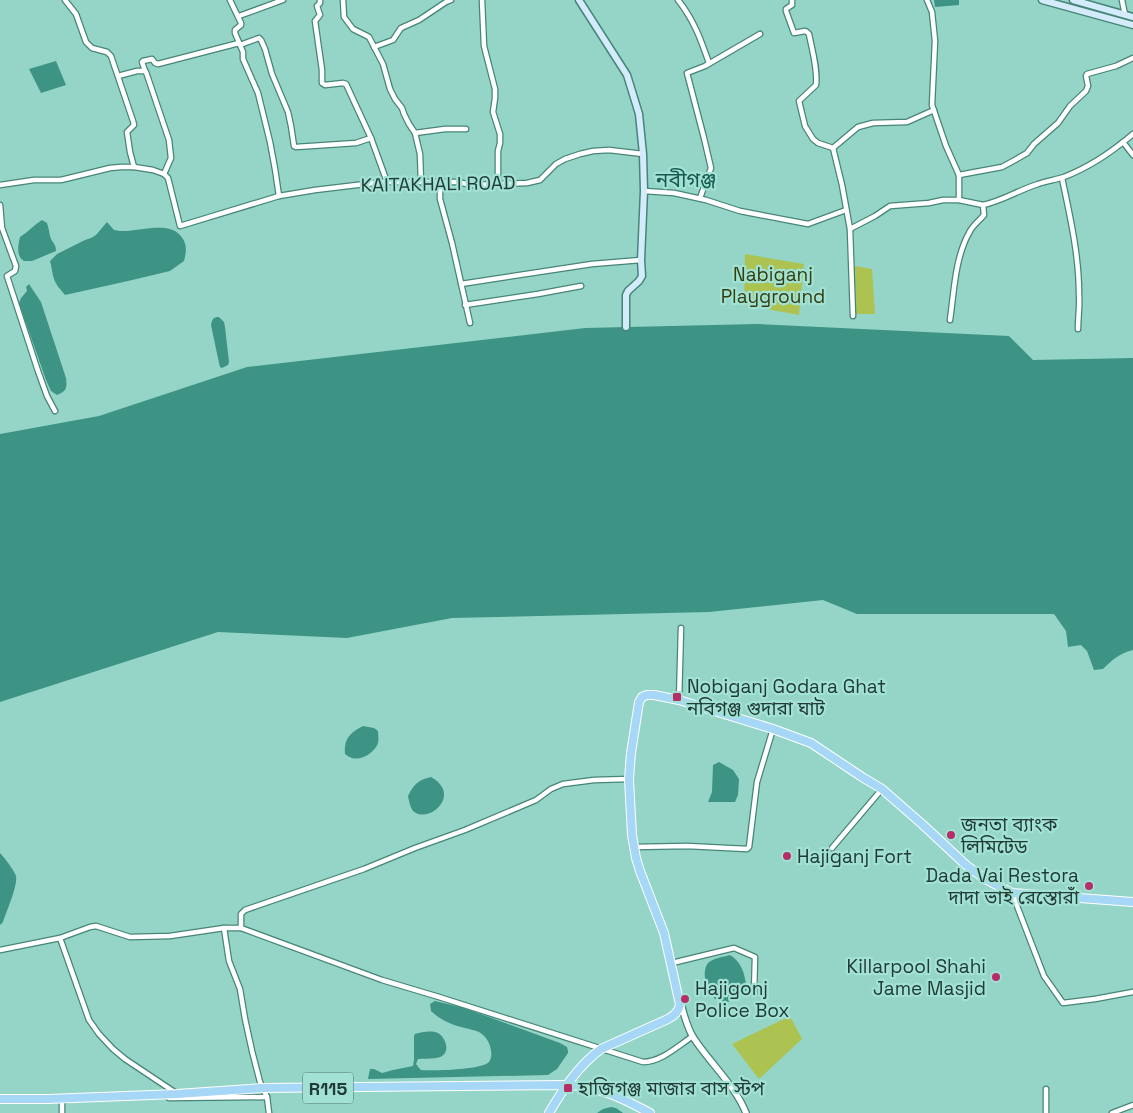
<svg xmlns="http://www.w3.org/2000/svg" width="1133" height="1113" font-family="'Space Grotesk','Noto Sans Bengali',sans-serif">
<rect width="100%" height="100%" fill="#95d5c7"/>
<!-- green -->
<g fill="#acc352">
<path d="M745 254 804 264 799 315 744 305Z"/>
<path d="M855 266 872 269 875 314H856Z"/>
<path d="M790 1016 802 1039 759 1079 732 1044Z"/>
</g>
<!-- water -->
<g fill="#3d9484">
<path d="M934 0H959V5L935 7Z"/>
<path d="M56 61 66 85 41 93 29 69Z"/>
<path d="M42 220 47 223C49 228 49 234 51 239 54 244 56 245 56 251L32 261H24C16 256 18 246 20 237 28 232 34 225 42 220Z"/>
<path d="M107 222 114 230C118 231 122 231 126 231 141 230 169 222 180 235 187 243 187 250 184 261L170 271 128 281 65 295C61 290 56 285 54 279 52 274 52 267 50 261L57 254 85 240 91 238 96 235Z"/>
<path d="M29 284 41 302 66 378C67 388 67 391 57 395L51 391 46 380 19 303 21 298 27 291 26 287Z"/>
<path d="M217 317H219L224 322 225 327 229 362 228 365 222 368 220 367 219 363 211 325C212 321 212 318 217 317Z"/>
<path d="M757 324 1009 336 1033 360 1133 358V650C1120 653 1112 660 1103 669L1094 670 1087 651 1081 645 1068 647 1066 631 1054 614H857L823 600 709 612 452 618 347 638 218 632 0 702V434L99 416 247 367 585 328Z"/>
<path d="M363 726 374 728 378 731C378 735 379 739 378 743 375 752 362 761 352 758 351 758 346 755 345 754 344 738 350 733 363 726Z"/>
<path d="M719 762 733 770 739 779 738 795 735 802H708L712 792 713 765Z"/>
<path d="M431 777C463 795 428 825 413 811 410 807 409 801 408 796 414 784 418 780 431 777Z"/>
<path d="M0 853C4 857 14 870 16 876 18 886 6 912 3 922L0 925Z"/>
<path d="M730 955C743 963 745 976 747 990 740 997 729 1005 719 1001 708 997 700 973 708 963 713 958 723 957 730 955Z"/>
<path d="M435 1001 460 1007 489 1017 560 1043 567 1047 568 1051V1053L557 1069 548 1075 368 1079 370 1069H374L382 1073 393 1070 413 1066 414 1060V1036L415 1034C422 1032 431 1030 438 1033 446 1038 450 1051 442 1056 435 1060 425 1058 418 1059L416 1064 419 1068 421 1070C433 1071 481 1070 489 1062 491 1059 492 1055 491 1051 490 1043 486 1036 479 1032 475 1030 469 1029 465 1028 452 1025 440 1020 431 1011L430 1004Z"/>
<path d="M611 1107 616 1108 623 1113H597L603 1109Z"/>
</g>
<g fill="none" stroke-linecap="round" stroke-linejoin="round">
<defs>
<g id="minor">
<path d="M65 0 76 14 86 42 92 48 107 52 111 56 133 121 134 125 127 132 130 152 134 167"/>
<path d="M230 0 241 23V25L235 30V33L243 52V59L258 93 270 142 275 169 279 196"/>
<path d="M320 0V3L317 6 320 15 315 21 322 70V83L325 85 343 83 346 84 371 138 387 182"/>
<path d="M343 0 344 17 353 29 369 37 383 64 390 89 395 99 402 108 404 114 409 124 415 133 420 154 421 182"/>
<path d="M482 0 484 46 495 89V98L493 112 500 134V143L498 151V184"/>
<path d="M678 0C694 20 701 40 709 63"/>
<path d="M792 0V5L786 9V11L794 33 805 31 807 32 809 34C812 50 818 69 816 85L799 101 805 126 813 139 818 143 833 148 842 185 850 229 853 316"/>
<path d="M927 0 932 12 935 41 932 105 946 146 959 175V200"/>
<path d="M1122 0 1125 15"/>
<path d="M239 16 283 0"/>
<path d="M240 45 259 38 261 40 265 49 272 74 288 112 291 126 294 146 296 147 356 143 371 138"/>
<path d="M374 47 393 40 401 28 419 20 446 2 451 0"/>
<path d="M145 71 142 62 143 61 152 59 155 63 158 64 239 43"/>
<path d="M118 76 137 71H145L146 72 169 140 171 158 164 174"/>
<path d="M415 133 445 129H466"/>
<path d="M1123 142 1133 155"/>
<path d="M833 148 858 127 873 123 907 122 934 110"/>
<path d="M959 175 1002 167 1015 160 1027 153 1034 144 1058 123 1070 106 1086 91 1088 86 1086 76 1087 74 1116 66 1133 58"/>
<path d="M1062 178C1070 216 1079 255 1079 294 1080 306 1078 317 1078 329"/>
<path d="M443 183 440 191V199L452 243 470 323"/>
<path d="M0 185 34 180H61L110 168 121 167H134L153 170 164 174 168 178 180 226 279 196 315 190 382 182H457L472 185 527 183 540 180 556 164 565 159 580 154 593 151 609 150 643 154"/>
<path d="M644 191 674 193 706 200 740 211 808 224 846 210"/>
<path d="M700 198 711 168 704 138 687 73 705 66 760 34"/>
<path d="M0 205 2 228 16 266 15 271 7 276 38 371 47 396 55 411"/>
<path d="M850 229 875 216 890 206 929 203 943 200H959L983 205"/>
<path d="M461 284 592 264 641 260"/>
<path d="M465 305 538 294 581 286"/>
<path d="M950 320C954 292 955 258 969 233 972 226 979 221 984 215L983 205C1002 201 1019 190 1038 184 1046 181 1055 180 1064 177 1090 167 1112 152 1133 134"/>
<path d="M679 700 681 628"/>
<path d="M629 779 594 780 563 784 551 789 536 800 465 830 415 848 364 869 245 910 241 914V928L382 980 439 997 643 1062C661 1062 678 1046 693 1036"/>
<path d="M634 847 687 846 747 849 749 847 757 782 773 729"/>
<path d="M832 848 882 789"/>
<path d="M1012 893 1044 976 1063 1003 1095 999 1133 992"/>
<path d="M241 928H224L229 961 240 989 245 1019 252 1051 260 1082 267 1097 269 1113"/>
<path d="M60 938 89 1020 99 1034 113 1049 125 1059 176 1093"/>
<path d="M0 950 60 938 90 927 96 926 130 937 170 936 224 928"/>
<path d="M672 963 734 948 755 957 754 993"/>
<path d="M169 1098 267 1097"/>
<path d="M62 1113V1102L64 1100H66"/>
<path d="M1046 1113V1089"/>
<path d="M1112 1113 1133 1105"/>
</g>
<path id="tertiary" d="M681 1004C684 1015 687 1027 693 1037 709 1062 735 1085 746 1113"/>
<g id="secondary">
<path d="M579 0 627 75 639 114 643 154 644 191 641 260 642 276 639 281 628 291 626 295V327"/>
<path d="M1042 0 1133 25"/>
<path d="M1073 0 1133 17"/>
</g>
<g id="primary">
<path d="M0 1099H48L177 1094 263 1088 567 1085C598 1086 624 1099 650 1113"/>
<path d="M549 1113C563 1089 579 1065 601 1049L668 1019C675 1015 678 1012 680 1005L664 933 640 871 636 858 632 835 629 779 631 753 639 702 642 697 647 695H654L679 700 773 729 811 743 862 777 882 789 922 824 966 865 985 879 1012 893 1133 902"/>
</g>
</defs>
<!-- minor casing -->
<use href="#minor" stroke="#468578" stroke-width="7"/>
<!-- tertiary casing -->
<use href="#tertiary" stroke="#468578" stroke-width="8"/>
<!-- secondary casing -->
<use href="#secondary" stroke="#468578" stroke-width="9"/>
<!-- primary casing -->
<use href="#primary" stroke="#fff" stroke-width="10"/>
<!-- minor -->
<use href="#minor" stroke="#fff" stroke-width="4.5"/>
<!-- tertiary -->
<use href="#tertiary" stroke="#fff" stroke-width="5.5"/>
<!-- secondary -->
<use href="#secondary" stroke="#d3ebfa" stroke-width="6"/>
<!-- primary -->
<use href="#primary" stroke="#a7d7f6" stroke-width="8"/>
</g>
<!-- markers -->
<g fill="#b72d69" stroke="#a2e2d4" stroke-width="2">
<rect x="672" y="692" width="10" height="10" rx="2.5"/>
<circle cx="951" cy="835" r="5"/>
<circle cx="787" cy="856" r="5"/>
<circle cx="1089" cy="886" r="5"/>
<circle cx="996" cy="977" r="5"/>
<circle cx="685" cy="999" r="5"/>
<rect x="563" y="1083" width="10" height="10" rx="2.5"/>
</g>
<g text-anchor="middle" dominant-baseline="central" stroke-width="4.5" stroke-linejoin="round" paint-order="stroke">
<!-- shield labels -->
<rect fill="#a2e2d4" stroke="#486d65" stroke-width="1" x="303" y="1072.5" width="50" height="31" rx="4"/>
<g font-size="18" font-weight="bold" fill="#213b36">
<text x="328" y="1088">R115</text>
</g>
<!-- street labels -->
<g font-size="19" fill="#213b36" stroke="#a2e2d4">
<text transform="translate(438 184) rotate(-1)">KAITAKHALI ROAD</text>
</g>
<!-- park labels -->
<g font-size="19" fill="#353e0e" stroke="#a2e2d4">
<text x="773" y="274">Nabiganj<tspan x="773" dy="22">Playground</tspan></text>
</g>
<!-- poi labels -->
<g font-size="19" fill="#213b36" stroke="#a2e2d4" text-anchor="start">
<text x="687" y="686">Nobiganj Godara Ghat<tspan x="687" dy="22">নবিগঞ্জ গুদারা ঘাট</tspan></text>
<text x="961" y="824">জনতা ব্যাংক<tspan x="961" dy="22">লিমিটেড</tspan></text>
<text x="797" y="856">Hajiganj Fort</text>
<text x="1079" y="875" text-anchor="end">Dada Vai Restora<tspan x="1079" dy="22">দাদা ভাই রেস্তোরাঁ</tspan></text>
<text x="986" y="966" text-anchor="end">Killarpool Shahi<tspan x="986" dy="22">Jame Masjid</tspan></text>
<text x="695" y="988">Hajigonj<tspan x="695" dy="22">Police Box</tspan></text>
<text x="578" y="1088">হাজিগঞ্জ মাজার বাস স্টপ</text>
</g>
<!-- quarter labels -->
<g font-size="21" fill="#165a4f" stroke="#a2e2d4">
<text x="686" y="179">নবীগঞ্জ</text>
</g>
</g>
</svg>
